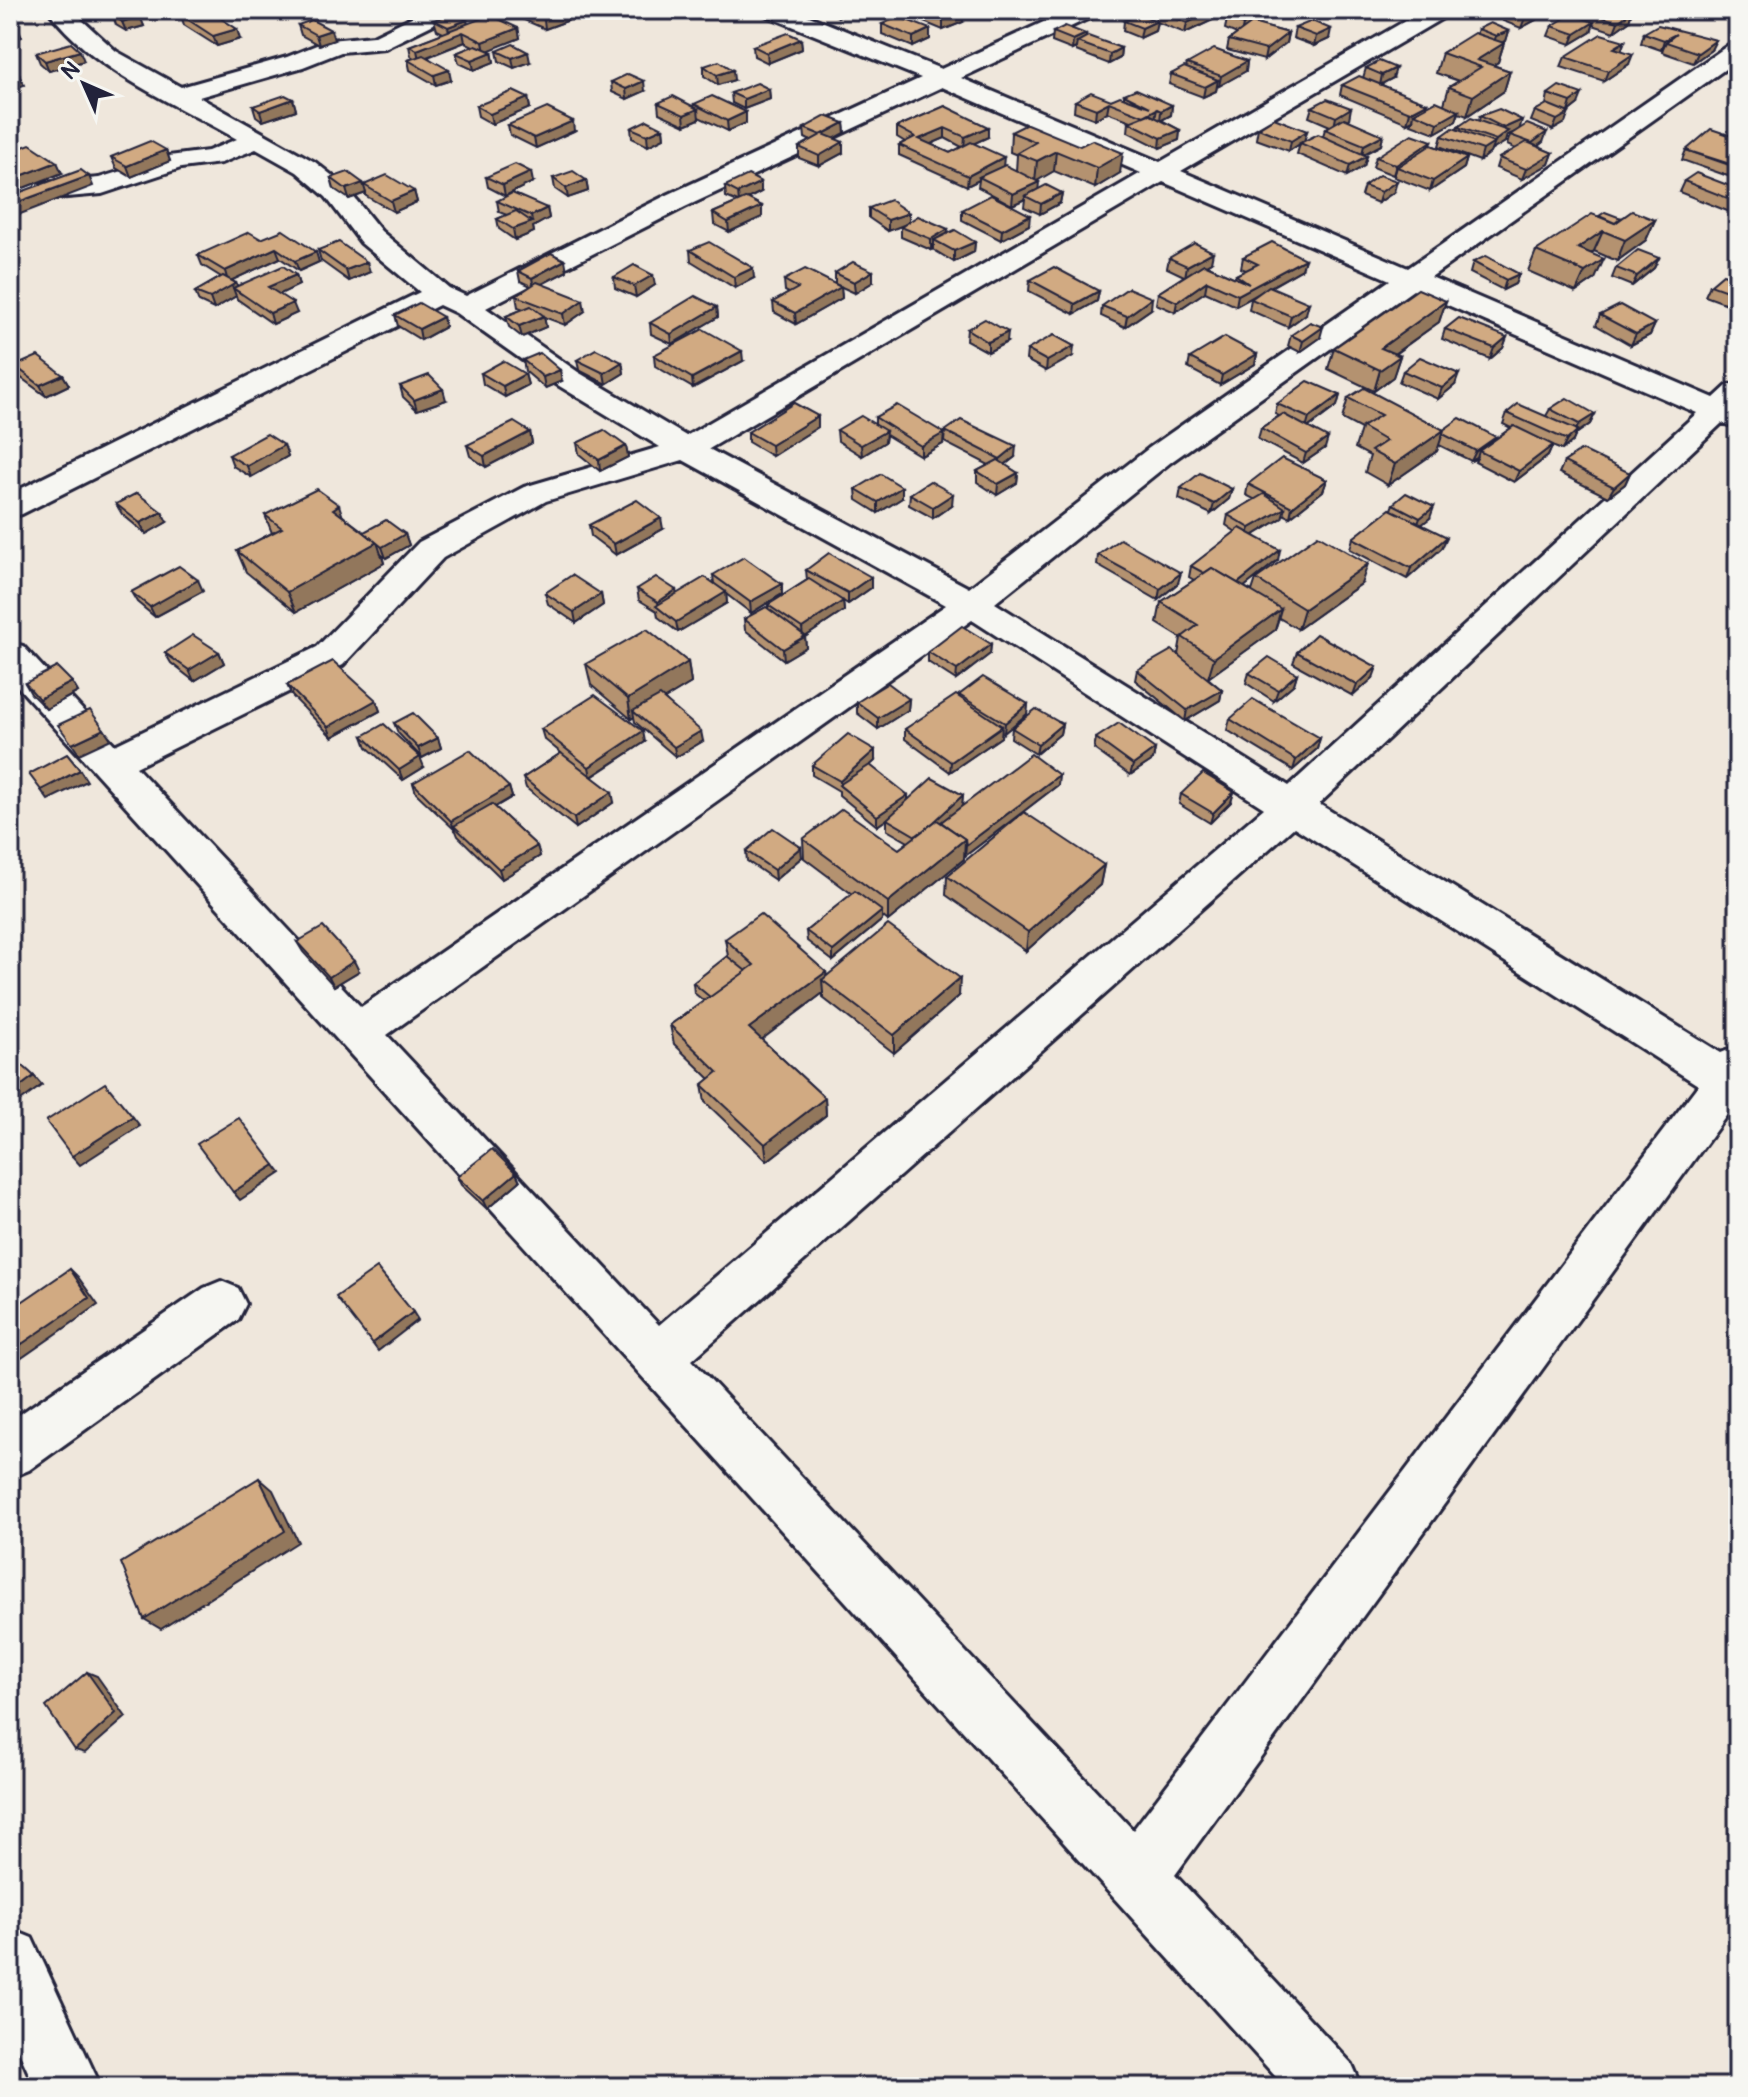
<svg xmlns="http://www.w3.org/2000/svg" width="1748" height="2097" font-family="Pangolin,sans-serif">
<rect width="100%" height="100%" fill="#efe7dc"/>
<filter id="ink" filterUnits="userSpaceOnUse"><feTurbulence type="fractalNoise" baseFrequency=".0125" numOctaves="2"/><feDisplacementMap in="SourceGraphic" scale="16" xChannelSelector="R" yChannelSelector="G"/><feConvolveMatrix kernelMatrix="1 2 1 2 8 2 1 2 1" color-interpolation-filters="sRGB"/></filter>
<g filter="url(#ink)">
<g fill="none" stroke-linecap="round" stroke-linejoin="round">
<defs>
<g id="minor">
<path d="M48 10H71L116 51 181 87 287 57 329 40 373 36 426 10H455L452 15 385 48 341 52 303 67 199 97 315 162 344 185 381 231 449 288 466 296 667 195 921 78 765 15 762 10H794L941 69 1070 10H1099L1096 15 961 78 1160 162 1424 10H1451L1448 15 1181 171 1408 268 1730 44 1738 42V60L1431 277 1714 398 1727 386 1738 383V428L1722 423 1319 804 1721 1053 1738 1046V1106L1734 1105 1175 1875 1352 2064 1362 2087H1285L10 678V643L23 646 115 745 317 647 419 542 524 487 660 447 556 384 456 313 439 305 22 514 10 517V494L420 292 361 243 326 197 297 172 256 149 221 163 181 168 102 194 10 202V186L99 178 169 156 208 151 237 139C175 104 90 69 48 10ZM942 87 1141 173 686 436 578 372 486 308 685 207ZM1163 182 1390 280 1149 448 969 588 709 449ZM1413 290 1697 413 1289 786 995 603 1171 462ZM683 460 946 605 361 1007 136 767 343 665 443 558 546 501ZM972 620 1264 808 659 1325 387 1035ZM1294 827 1698 1085 1133 1830 692 1360Z"/>
<path d="M1719 10H1738V19L1722 15Z"/>
<path d="M221 1281 238 1288 246 1304 238 1320 29 1470 10 1478V1421L204 1288Z"/>
<path d="M10 1929 32 1938 101 2087H35L10 2032Z"/>
</g>
</defs>
<!-- minor casing -->
<use href="#minor" stroke="#22223b" stroke-width="6"/>
<!-- minor -->
<use href="#minor" fill="#f6f6f2" fill-rule="evenodd"/>
</g>
<!-- wall -->
<g fill="#b49270" stroke="#22223b" stroke-width="2" fill-rule="evenodd">
<path d="M123 10H151L139 15 144 26 126 31 116 25 113 15 124 12Z"/>
<path d="M521 10 572 19 545 29 522 19Z"/>
<path d="M825 10H855L838 17Z"/>
<path d="M868 10H892L879 15Z"/>
<path d="M919 10 963 22 943 30 919 20Z"/>
<path d="M990 10H1012L1002 15Z"/>
<path d="M1159 10H1262L1261 12 1252 17 1256 18 1255 24 1288 33 1286 43 1264 60 1227 50 1229 40 1237 34 1225 29 1227 19 1230 18 1219 14V17L1185 33 1157 22 1155 31 1140 38 1123 31 1124 21H1155L1157 11Z"/>
<path d="M1508 10H1545L1543 16 1521 28 1503 21 1506 11Z"/>
<path d="M1561 10H1586L1577 15Z"/>
<path d="M1586 12 1629 21 1614 32 1593 25 1591 32 1571 44 1548 36 1552 26 1584 18Z"/>
<path d="M181 15 240 39 217 46 184 25Z"/>
<path d="M434 20 518 28 520 38 488 50 492 52 494 62 474 70 459 63 456 53 473 46 465 42 428 57 451 80 436 85 410 70 408 60 414 58 411 56 409 46 443 33 437 30Z"/>
<path d="M882 24 930 29V39L913 47 882 34Z"/>
<path d="M298 25 334 40 319 45 301 35Z"/>
<path d="M1295 28 1329 39 1314 46 1293 38Z"/>
<path d="M1478 29 1509 31 1506 41 1502 42 1504 43 1498 62 1493 65 1510 71 1504 91 1467 116 1459 113 1456 121 1435 133 1411 124 1413 120 1407 123 1340 95 1342 85 1363 78 1366 68 1393 78 1380 84 1426 107 1444 104 1449 87 1459 81 1436 73 1442 53 1476 34Z"/>
<path d="M1053 32 1085 37 1121 48 1120 58 1109 64 1076 51V48L1072 50 1052 42Z"/>
<path d="M1644 33 1711 50 1693 63 1662 52 1663 48 1661 50 1641 43Z"/>
<path d="M801 39 802 49 768 63 754 56 753 46Z"/>
<path d="M1621 50 1629 64 1604 81 1561 67 1565 57Z"/>
<path d="M497 51 530 62 514 68 499 61Z"/>
<path d="M36 53 84 61 49 71 40 63Z"/>
<path d="M1247 61 1246 71 1219 86H1217L1216 91 1203 97 1169 84 1171 74 1186 68 1187 64Z"/>
<path d="M704 66 734 80 718 85 704 76Z"/>
<path d="M611 82 645 91 627 99 612 92Z"/>
<path d="M769 89 770 99 744 109 732 103 731 93Z"/>
<path d="M1124 94 1172 105 1171 115 1161 120 1180 130 1179 140 1160 148 1128 132 1129 122 1131 121 1107 112 1095 119 1074 111 1075 101 1111 100 1124 97Z"/>
<path d="M1548 94 1578 104 1568 112 1565 123 1553 130 1531 121 1535 111 1546 105Z"/>
<path d="M528 98 530 108 492 124 478 116 476 106Z"/>
<path d="M293 99 296 110 263 121 256 116 253 106Z"/>
<path d="M658 103 694 106V104L746 112V123L728 131 699 117V119L685 125 659 113Z"/>
<path d="M945 106 988 137 974 143 1003 166 1016 171 1017 155 1010 152 1011 132 1120 173 1095 188 1054 171 1036 181 1038 190 1062 193 1060 203 1040 214 1024 207 1025 199 1012 205 978 187 979 180 967 186 899 155V145L905 142 897 137V127ZM945 138 962 147 950 153 930 144Z"/>
<path d="M1312 107 1349 119 1347 120 1383 135 1381 145 1364 154 1367 156 1364 166 1347 176 1297 154 1300 144 1289 151 1256 139 1258 128 1307 131 1304 141 1323 136 1325 129 1330 126 1309 117Z"/>
<path d="M1480 116 1519 129 1543 142 1537 147 1553 153 1549 164 1522 179 1496 168 1499 158 1516 149 1507 145 1510 135 1515 132 1507 135 1505 142 1491 150 1490 153 1480 161 1439 146 1442 136 1457 130 1458 127 1479 121Z"/>
<path d="M844 123 845 133 834 139 843 153 819 166 799 158V147L811 141 805 138 804 128Z"/>
<path d="M508 125 574 131 536 148 510 135Z"/>
<path d="M631 128H663L664 138 648 146 632 138Z"/>
<path d="M1431 145 1467 158 1464 168 1430 191 1394 177 1395 173 1393 175 1373 167 1376 157Z"/>
<path d="M166 150 170 161 131 177 116 168 111 157Z"/>
<path d="M1686 150 1738 168 1728 176 1682 160Z"/>
<path d="M10 152 62 173 18 190 10 184Z"/>
<path d="M486 177 533 182 505 196 488 187Z"/>
<path d="M331 178 363 183 364 185 414 191 417 202 394 212 366 196V193L349 199 334 189Z"/>
<path d="M553 178 586 180 588 191 568 198 555 189Z"/>
<path d="M1684 181 1738 189V206L1730 212 1679 192Z"/>
<path d="M725 186 761 192 748 199 762 206V217L729 232 714 224 713 213 738 202 726 197Z"/>
<path d="M1364 186 1394 192 1378 203 1361 196Z"/>
<path d="M497 201 547 208 549 218 533 227 534 232 515 240 499 229 497 219 507 215 499 212Z"/>
<path d="M869 208 909 213V222L975 242 974 252 954 262 934 250V248L931 250 901 237V227L905 224 888 231 869 218Z"/>
<path d="M962 210 1029 225 1001 240 962 220Z"/>
<path d="M1599 216 1655 220 1646 240 1617 261 1594 251 1591 254 1595 279 1576 292 1528 271 1536 251Z"/>
<path d="M261 239 319 262 299 271 280 258 232 280 238 286 296 275 299 285 279 294 297 313 273 324 237 299 236 296 214 309 199 302 195 292 221 277 202 265 198 255Z"/>
<path d="M318 250 370 272 349 281 321 261Z"/>
<path d="M690 250 754 278 735 288 691 261Z"/>
<path d="M1243 257 1305 259 1302 269 1271 287 1306 314 1288 327 1249 310 1251 299 1260 293 1236 306 1205 292 1175 312 1156 304 1158 293 1184 276 1167 268 1169 258 1211 262 1206 265 1235 278 1236 275 1246 270 1241 268Z"/>
<path d="M1659 258 1654 268 1632 286 1612 278 1616 268Z"/>
<path d="M1473 262 1519 274 1515 284 1503 290 1470 273Z"/>
<path d="M518 271H567L542 284 585 311 565 325 544 317 546 327 522 337 509 327 506 316 524 309 518 307 516 296 531 286 520 281Z"/>
<path d="M835 273 873 282 855 293 835 284Z"/>
<path d="M614 277 655 285 636 297 615 288Z"/>
<path d="M1738 279V298L1730 305 1705 296 1710 285Z"/>
<path d="M784 280 841 287 842 298 796 324 774 312 773 302 789 293 785 291Z"/>
<path d="M1030 280 1099 291 1097 301 1074 314 1029 291Z"/>
<path d="M1446 301 1439 322 1395 354 1400 356 1393 377 1374 391 1328 369 1334 348Z"/>
<path d="M1102 306 1151 309 1125 327 1101 316Z"/>
<path d="M717 307 718 317 672 344 651 334 650 323Z"/>
<path d="M395 315 443 317 445 327 421 340 398 326Z"/>
<path d="M1600 315 1655 324 1650 335 1631 345 1596 325Z"/>
<path d="M967 329 1007 342 988 352 966 340Z"/>
<path d="M1445 329 1507 337 1503 348 1490 359 1442 339Z"/>
<path d="M1291 335 1320 338 1300 352 1288 346Z"/>
<path d="M1027 350 1073 356 1046 371 1026 360Z"/>
<path d="M1257 354 1255 364 1220 385 1188 368 1190 358Z"/>
<path d="M654 355 743 361 693 388 655 366Z"/>
<path d="M523 360 562 381 545 388 525 371Z"/>
<path d="M577 360 622 362 624 373 606 384 579 370Z"/>
<path d="M15 366 63 375 69 385 46 396 20 377Z"/>
<path d="M1403 371 1455 385 1438 399 1399 382Z"/>
<path d="M481 373 525 374 528 385 505 397 483 384Z"/>
<path d="M400 386 446 400 417 410 403 397Z"/>
<path d="M1340 395 1337 406 1309 427 1325 448 1303 463 1258 439 1261 428 1279 416 1275 414 1277 404Z"/>
<path d="M1348 398 1444 430 1496 437 1494 440 1511 428 1503 424 1507 413 1546 416 1550 409 1595 414 1590 424 1576 434 1573 441 1562 450 1552 446 1548 456 1514 482 1475 462 1477 458 1471 461 1439 445 1437 451 1388 485 1365 472 1370 456 1355 448 1361 429 1342 419Z"/>
<path d="M818 416V427L772 456 748 442V432Z"/>
<path d="M875 417 944 433 943 444 921 456 886 435 885 442 862 456 838 441 837 430 875 425Z"/>
<path d="M945 431 1015 457 1005 465 1018 473 1017 483 997 495 977 482V471L989 465 944 442Z"/>
<path d="M530 432 532 443 486 467 470 456 467 445Z"/>
<path d="M577 443 626 446 628 457 600 471 579 454Z"/>
<path d="M284 445 288 456 251 477 233 466 229 455Z"/>
<path d="M1564 462 1630 473 1625 484 1608 497 1559 473Z"/>
<path d="M1327 480 1323 491 1290 517 1283 514 1282 518 1254 535 1278 560 1244 587 1252 591 1256 579 1361 584 1298 629 1279 618 1275 630 1208 678 1222 690 1220 700 1185 721 1135 680 1137 670 1178 655 1181 638 1157 623 1161 602 1194 580 1189 577 1191 566 1236 532 1226 525 1228 515 1254 499 1246 495 1248 484Z"/>
<path d="M1181 488 1232 489 1229 499 1211 514 1179 499Z"/>
<path d="M856 489 902 498 878 513 857 500Z"/>
<path d="M910 494 952 505 933 518 909 505Z"/>
<path d="M116 504 167 522 146 534 122 514Z"/>
<path d="M1393 504 1430 518 1422 524 1442 548 1407 579 1350 549 1353 538 1391 509Z"/>
<path d="M265 515 343 516 364 532 405 534 409 545 386 558 382 555 384 563 296 612 246 572 237 551 272 533Z"/>
<path d="M589 525 663 529 616 555 591 536Z"/>
<path d="M1098 555 1178 583 1158 600 1097 565Z"/>
<path d="M806 570 871 577V588L848 604 843 601 844 611 805 637 806 647 784 660 745 630 744 619 768 608V605L807 580Z"/>
<path d="M713 575 782 584V594L751 613 726 594 727 603 678 632 658 617 657 611 639 600 637 589 677 594 714 584Z"/>
<path d="M203 591 155 617 137 602 131 592Z"/>
<path d="M545 593 601 594 603 605 576 623 548 604Z"/>
<path d="M991 644 990 654 956 680 928 662V652Z"/>
<path d="M219 652 224 663 194 681 171 663 165 653Z"/>
<path d="M1297 652 1373 678 1353 696 1293 663Z"/>
<path d="M688 662 691 683 664 699 703 741 676 757 635 722 634 717 631 719 591 685 586 664Z"/>
<path d="M1249 673 1297 674 1294 684 1274 701 1246 683Z"/>
<path d="M72 682 78 692 46 709 31 694 25 683Z"/>
<path d="M287 685 376 700 380 711 332 737 292 696Z"/>
<path d="M959 695 1028 704 1027 714 1004 733 1001 732V737L950 772 905 739V729L959 697Z"/>
<path d="M909 699 908 710 878 729 857 713V702Z"/>
<path d="M1230 719 1320 738 1317 749 1293 770 1227 730Z"/>
<path d="M394 723 438 738 441 748 422 758 398 733Z"/>
<path d="M1062 724 1060 734 1036 754 1011 738 1012 728Z"/>
<path d="M541 729 645 742 592 777 614 802 576 828 526 788 523 778 561 753 544 739Z"/>
<path d="M363 736 424 767 403 780 367 747Z"/>
<path d="M1096 738 1155 749 1153 760 1130 775 1094 749Z"/>
<path d="M875 761 870 765 908 800 963 795 962 806 1058 785 965 856 964 855V859L888 921 882 916V920L833 961 807 941 806 931 852 894 804 858 803 839 899 849 908 842 887 830V819L890 817 877 826 839 795V791L812 775V765Z"/>
<path d="M413 783 509 787 512 797 495 807 537 846 540 856 502 879 458 836 456 831 416 793Z"/>
<path d="M1234 792 1231 802 1210 823 1179 804 1181 794Z"/>
<path d="M746 851 802 857 775 880 747 861Z"/>
<path d="M1104 865 1100 885 1026 951 946 895 947 876Z"/>
<path d="M725 939 826 972 827 976 959 996 894 1053 823 998V993L761 1039 825 1098 826 1115 767 1161 705 1102 702 1085 710 1079 674 1044 670 1025 704 1001 694 993 693 983 728 956Z"/>
<path d="M297 942 359 971 334 986 303 952Z"/>
<path d="M516 1173 520 1181 487 1209 461 1185 457 1177Z"/>
</g>
<!-- shaded-wall -->
<g fill="#92775b" stroke="#22223b" stroke-width="2">
<path d="M136 10H151L138 16Z"/>
<path d="M567 10H571L572 19 545 29 544 20Z"/>
<path d="M838 10H855L838 17Z"/>
<path d="M879 10H892L879 15Z"/>
<path d="M1002 10H1012L1002 15Z"/>
<path d="M1215 10H1220L1219 17 1185 33 1187 23Z"/>
<path d="M1248 10H1262L1261 12 1242 22 1244 12Z"/>
<path d="M1539 10H1545L1543 16 1521 28 1525 18Z"/>
<path d="M1578 10H1586L1577 15Z"/>
<path d="M1632 11 1629 21 1614 32 1618 22Z"/>
<path d="M963 12V22L943 30V20Z"/>
<path d="M140 16 144 26 126 31 122 22Z"/>
<path d="M1256 18 1254 28 1241 35 1243 25Z"/>
<path d="M467 20 469 30 463 32 465 42 419 60 417 50 450 37 448 27Z"/>
<path d="M1157 21 1155 31 1140 38 1142 28Z"/>
<path d="M1594 22 1591 32 1571 44 1575 34Z"/>
<path d="M18 27 22 37 10 42V30Z"/>
<path d="M518 28 520 38 485 52 483 42Z"/>
<path d="M237 29 240 39 217 46 213 36Z"/>
<path d="M930 29V39L913 47V37Z"/>
<path d="M1331 29 1329 39 1314 46 1316 36Z"/>
<path d="M331 30 334 40 319 45 316 35Z"/>
<path d="M1509 31 1506 41 1493 46 1496 36Z"/>
<path d="M1288 33 1286 43 1264 60 1266 50Z"/>
<path d="M1086 34 1085 44 1077 42 1076 48 1072 50 1073 40Z"/>
<path d="M1676 34 1666 42 1663 48 1661 50 1664 40Z"/>
<path d="M801 39 802 49 768 63 767 53Z"/>
<path d="M1716 40 1711 50 1693 63 1698 53Z"/>
<path d="M1625 41 1621 51 1614 48Z"/>
<path d="M1504 43 1498 62 1478 75 1481 67 1477 60Z"/>
<path d="M1121 48 1120 58 1109 64 1110 54Z"/>
<path d="M80 51 84 61 49 71 45 61Z"/>
<path d="M492 52 494 62 474 70 472 60Z"/>
<path d="M528 52 530 62 514 68 512 58Z"/>
<path d="M1633 54 1629 64 1604 81 1608 71Z"/>
<path d="M1247 61 1246 71 1219 86 1221 76Z"/>
<path d="M1396 68 1393 78 1380 85 1382 75Z"/>
<path d="M449 70 451 80 436 85 434 75Z"/>
<path d="M733 70 734 80 718 85 717 75Z"/>
<path d="M1510 71 1504 91 1467 116 1473 96Z"/>
<path d="M19 75 24 85 10 90V79Z"/>
<path d="M1218 80 1216 91 1203 97 1205 87Z"/>
<path d="M644 81 645 91 627 99 626 89Z"/>
<path d="M769 89 770 99 744 109V99Z"/>
<path d="M1582 94 1578 104 1568 112 1571 102Z"/>
<path d="M528 98 530 108 492 124 490 114Z"/>
<path d="M293 99 296 110 263 121 260 111Z"/>
<path d="M1109 102 1107 112 1095 119 1096 109Z"/>
<path d="M1427 103 1424 113H1414L1413 120 1407 123 1410 112Z"/>
<path d="M1172 105 1171 115 1160 121 1161 111Z"/>
<path d="M1351 108 1349 119 1334 127 1336 117Z"/>
<path d="M698 109 699 119 685 125 684 115Z"/>
<path d="M1157 109 1155 119 1144 116Z"/>
<path d="M1459 111 1456 121 1435 133 1438 123Z"/>
<path d="M746 112V123L728 131 727 121Z"/>
<path d="M1569 113 1565 123 1553 130 1557 120Z"/>
<path d="M1522 120 1519 131 1507 135 1505 142 1492 150 1496 140 1501 137 1504 128Z"/>
<path d="M573 121 574 131 536 148 534 138Z"/>
<path d="M844 123 845 133 823 145V134Z"/>
<path d="M988 127V137L964 148 965 137Z"/>
<path d="M663 128 664 138 648 146 647 135Z"/>
<path d="M945 128V138L919 149V139Z"/>
<path d="M1180 130 1179 140 1160 148 1161 138Z"/>
<path d="M1307 131 1304 141 1289 151 1291 141Z"/>
<path d="M1547 132 1543 142 1528 153 1532 143Z"/>
<path d="M1383 135 1381 145 1362 155 1364 145Z"/>
<path d="M1432 141 1429 151 1397 167 1395 173 1393 175 1396 165Z"/>
<path d="M843 142V153L819 166V156Z"/>
<path d="M1494 143 1490 153 1480 161 1483 150Z"/>
<path d="M166 150 170 161 131 177 127 166Z"/>
<path d="M1056 151 1054 171 1035 182 1037 161Z"/>
<path d="M1123 153 1120 173 1095 188 1097 168Z"/>
<path d="M1553 153 1549 164 1522 179 1526 169Z"/>
<path d="M1367 156 1364 166 1347 176 1350 165Z"/>
<path d="M1004 157 1003 167 979 177V180L967 186 968 176Z"/>
<path d="M1467 158 1464 168 1430 191 1433 181Z"/>
<path d="M1738 161V168L1728 176 1733 165Z"/>
<path d="M57 162 62 173 18 190 13 179Z"/>
<path d="M531 172 533 182 505 196 503 185Z"/>
<path d="M89 176 93 186 10 218V205Z"/>
<path d="M586 180 588 191 568 198 566 188Z"/>
<path d="M1397 181 1394 192 1378 203 1381 192Z"/>
<path d="M761 182V192L739 203 738 193Z"/>
<path d="M1039 182 1038 193 1025 196V199L1012 205 1013 194Z"/>
<path d="M363 183 366 193 349 199 346 189Z"/>
<path d="M414 191 417 202 394 212 391 201Z"/>
<path d="M1062 193 1060 203 1040 214 1041 204Z"/>
<path d="M1738 199V206L1730 212 1735 201Z"/>
<path d="M762 206V217L729 232 728 222Z"/>
<path d="M547 208 549 218 533 227 534 232 515 240 513 229 532 222 531 216Z"/>
<path d="M909 213V223L888 231V220Z"/>
<path d="M1030 215 1029 225 1001 240 1002 230Z"/>
<path d="M1655 220 1646 240 1617 261 1625 240Z"/>
<path d="M948 229 947 239 934 240V248L931 250V239Z"/>
<path d="M1603 231 1594 251 1572 266 1578 248Z"/>
<path d="M975 242 974 252 954 262V251Z"/>
<path d="M276 248 280 258 228 282 225 271Z"/>
<path d="M316 252 319 262 299 271 295 261Z"/>
<path d="M1213 252 1211 262 1185 277 1187 266Z"/>
<path d="M1659 258 1654 268 1632 286 1637 276Z"/>
<path d="M1305 259 1302 269 1236 306 1238 295Z"/>
<path d="M1604 259 1595 279 1576 292 1585 272Z"/>
<path d="M565 260 567 271 534 288 532 278Z"/>
<path d="M367 262 370 272 349 281 346 270Z"/>
<path d="M753 268 754 278 735 288 734 277Z"/>
<path d="M873 271V282L855 293 854 282Z"/>
<path d="M1519 274 1515 284 1503 290 1506 280Z"/>
<path d="M296 275 299 285 272 298 268 287Z"/>
<path d="M653 275 655 285 636 297 634 286Z"/>
<path d="M1207 281 1205 292 1175 312 1177 302Z"/>
<path d="M236 283 240 293 233 288 236 296 214 309 210 298Z"/>
<path d="M841 287 842 298 796 324 795 313Z"/>
<path d="M1099 291 1097 301 1074 314 1075 304Z"/>
<path d="M1738 292V298L1730 305 1735 294Z"/>
<path d="M1152 298 1151 309 1125 327 1127 316Z"/>
<path d="M583 300 585 311 565 325 563 314Z"/>
<path d="M1446 301 1439 322 1374 368 1381 348Z"/>
<path d="M293 303 297 313 273 324 270 313Z"/>
<path d="M1309 303 1306 314 1288 327 1291 316Z"/>
<path d="M717 307 718 317 672 344 671 334Z"/>
<path d="M544 316 546 327 522 337 519 326Z"/>
<path d="M443 317 445 327 421 340 419 329Z"/>
<path d="M1655 324 1650 335 1631 345 1636 334Z"/>
<path d="M1323 327 1320 338 1300 352 1303 341Z"/>
<path d="M1008 332 1007 342 988 352V342Z"/>
<path d="M1507 337 1503 348 1490 359 1494 348Z"/>
<path d="M1074 346 1073 356 1046 371 1047 361Z"/>
<path d="M742 351 743 361 693 388 692 378Z"/>
<path d="M1257 354 1255 364 1220 385 1222 375Z"/>
<path d="M1400 356 1393 377 1374 391 1380 370Z"/>
<path d="M622 362 624 373 606 384 604 373Z"/>
<path d="M560 370 562 381 545 388 543 377Z"/>
<path d="M525 374 528 385 505 397 503 386Z"/>
<path d="M1459 374 1455 385 1438 399 1442 388Z"/>
<path d="M63 375 69 385 46 396 40 385Z"/>
<path d="M443 389 446 400 417 410 414 400Z"/>
<path d="M1340 395 1337 406 1306 429 1309 418Z"/>
<path d="M1595 414 1590 424 1576 434 1573 441 1562 450 1567 440 1575 432 1579 424Z"/>
<path d="M818 416V427L772 456 771 445Z"/>
<path d="M1444 430 1437 451 1388 485 1395 464Z"/>
<path d="M886 431 885 442 862 456 861 445Z"/>
<path d="M530 432 532 443 486 467 484 456Z"/>
<path d="M944 433 943 444 921 456V446Z"/>
<path d="M1496 437 1492 447 1479 451 1477 458 1471 461 1476 451Z"/>
<path d="M1328 438 1325 448 1303 463 1306 453Z"/>
<path d="M284 445 288 456 251 477 247 466Z"/>
<path d="M1553 445 1548 456 1514 482 1519 471Z"/>
<path d="M626 446 628 457 600 471 599 460Z"/>
<path d="M1016 446 1015 457 999 469 1000 459Z"/>
<path d="M1018 473 1017 483 997 495 998 484Z"/>
<path d="M1630 473 1625 484 1608 497 1614 487Z"/>
<path d="M1327 480 1323 491 1290 517 1292 507Z"/>
<path d="M902 487V498L878 513V502Z"/>
<path d="M1232 489 1229 499 1211 514 1214 504Z"/>
<path d="M953 494 952 505 933 518V507Z"/>
<path d="M339 505 346 526 333 509Z"/>
<path d="M1434 507 1430 518 1416 529 1420 518Z"/>
<path d="M1285 508 1282 518 1247 539 1250 528Z"/>
<path d="M162 512 167 522 146 534 140 523Z"/>
<path d="M661 518 663 529 616 555 614 544Z"/>
<path d="M405 534 409 545 386 558 382 547Z"/>
<path d="M1447 537 1442 548 1407 579 1411 568Z"/>
<path d="M377 542 384 563 296 612 287 592Z"/>
<path d="M1280 550 1278 560 1229 599 1232 588Z"/>
<path d="M1368 564 1361 584 1298 629 1304 609Z"/>
<path d="M1181 573 1178 583 1158 600 1160 589Z"/>
<path d="M871 577V588L848 604V593Z"/>
<path d="M198 580 203 591 155 617 150 607Z"/>
<path d="M782 584V594L751 613 750 602Z"/>
<path d="M676 590 678 601 659 608 658 602Z"/>
<path d="M726 592 727 603 678 632 676 622Z"/>
<path d="M601 594 603 605 576 623 574 612Z"/>
<path d="M843 601 844 611 805 637 806 647 784 660 783 649 803 638 802 628Z"/>
<path d="M1281 609 1275 630 1208 678 1214 658Z"/>
<path d="M991 644 990 654 956 680 957 670Z"/>
<path d="M219 652 224 663 194 681 189 670Z"/>
<path d="M688 662 691 683 638 715 633 711 634 717 631 719 628 699Z"/>
<path d="M1377 667 1373 678 1353 696 1357 685Z"/>
<path d="M1297 674 1294 684 1274 701 1278 690Z"/>
<path d="M72 682 78 692 46 709 39 699Z"/>
<path d="M1222 690 1220 700 1185 721 1187 710Z"/>
<path d="M909 699 908 710 878 729V718Z"/>
<path d="M376 700 380 711 332 737 328 727Z"/>
<path d="M1028 704 1027 714 1004 733 1005 723Z"/>
<path d="M1062 724 1060 734 1036 754 1038 744Z"/>
<path d="M1002 726 1001 737 950 772 951 762Z"/>
<path d="M104 729 111 739 79 754 72 744Z"/>
<path d="M643 731 645 742 591 777 589 767Z"/>
<path d="M701 731 703 741 676 757 674 747Z"/>
<path d="M438 738 441 748 422 758 418 748Z"/>
<path d="M1320 738 1317 749 1293 770 1296 760Z"/>
<path d="M1155 749 1153 760 1130 775 1133 765Z"/>
<path d="M875 750V761L844 789 840 786V781Z"/>
<path d="M420 757 424 767 403 780 399 770Z"/>
<path d="M80 770 87 781 48 800 41 790Z"/>
<path d="M1059 775 1058 785 965 856 966 845Z"/>
<path d="M509 787 512 797 458 829 454 826 455 831 451 821Z"/>
<path d="M612 792 614 802 576 828 574 818Z"/>
<path d="M1234 792 1231 802 1210 823 1213 813Z"/>
<path d="M908 795V805L877 826V816Z"/>
<path d="M963 795 962 806 940 826 917 837Z"/>
<path d="M965 839 964 859 888 921V902Z"/>
<path d="M537 846 540 856 502 879 499 869Z"/>
<path d="M801 847 802 857 775 880 774 870Z"/>
<path d="M1104 865 1100 885 1026 951 1028 932Z"/>
<path d="M882 911V920L833 961V951Z"/>
<path d="M354 961 359 971 334 986 329 977Z"/>
<path d="M826 972 827 983 822 980 823 993 752 1047 749 1028Z"/>
<path d="M960 978 959 996 894 1053V1035Z"/>
<path d="M34 1076 42 1085 10 1109V1094Z"/>
<path d="M825 1098 826 1115 767 1161 765 1144Z"/>
<path d="M133 1117 140 1126 80 1165 72 1156Z"/>
<path d="M275 1165 281 1173 240 1200 233 1192Z"/>
<path d="M516 1173 520 1181 487 1209 483 1201Z"/>
<path d="M70 1269 78 1277 98 1305 10 1366V1352Z"/>
<path d="M413 1312 418 1320 378 1351 372 1343Z"/>
<path d="M259 1478 273 1490 298 1542 161 1629 144 1619Z"/>
<path d="M87 1672 97 1676 126 1717 85 1753 75 1750Z"/>
</g>
<!-- building -->
<g fill="#d1aa82" stroke="#22223b" stroke-width="2">
<path d="M129 10H132L140 16 122 22 113 15Z"/>
<path d="M196 10H208L237 29 213 36 181 15Z"/>
<path d="M522 10H567L544 20Z"/>
<path d="M920 10H958L963 12 943 20Z"/>
<path d="M1159 10H1215L1187 23 1157 11Z"/>
<path d="M1508 10H1539L1525 18 1506 11Z"/>
<path d="M1589 10H1629L1632 11 1618 22 1586 12Z"/>
<path d="M1240 12 1256 18 1243 25 1227 19Z"/>
<path d="M453 13 467 20 448 27 434 20Z"/>
<path d="M1139 14 1157 21 1142 28 1124 21Z"/>
<path d="M1571 14 1594 22 1575 34 1552 26Z"/>
<path d="M490 15 518 28 483 42 463 32 417 50 409 46Z"/>
<path d="M899 17 930 29 913 37 882 24Z"/>
<path d="M312 20 331 30 316 35 298 25Z"/>
<path d="M1312 21 1331 29 1316 36 1295 28Z"/>
<path d="M10 23 18 27 10 30Z"/>
<path d="M1252 23 1288 33 1266 50 1229 40Z"/>
<path d="M1490 23 1509 31 1496 36 1478 29Z"/>
<path d="M1658 25 1716 40 1698 53 1666 42 1676 34 1664 40 1644 33Z"/>
<path d="M1065 26 1086 34 1073 40 1053 32Z"/>
<path d="M788 33 801 39 767 53 753 46Z"/>
<path d="M1474 33 1504 43 1477 60 1510 71 1473 96 1449 87 1481 67 1442 53Z"/>
<path d="M1601 34 1625 41 1614 48 1633 54 1608 71 1565 57Z"/>
<path d="M1088 36 1121 48 1110 54 1077 42Z"/>
<path d="M71 43 80 51 45 61 36 53Z"/>
<path d="M513 44 528 52 512 58 497 51Z"/>
<path d="M476 45 492 52 472 60 456 53Z"/>
<path d="M1214 49 1247 61 1221 76 1187 64Z"/>
<path d="M423 55 449 70 434 75 408 60Z"/>
<path d="M719 61 733 70 717 75 704 66Z"/>
<path d="M1379 61 1396 68 1382 75 1366 68Z"/>
<path d="M1184 67 1218 80 1205 87 1171 74Z"/>
<path d="M10 70 19 75 10 79Z"/>
<path d="M628 74 644 81 626 89 611 82Z"/>
<path d="M1359 76 1427 103 1410 112 1342 85Z"/>
<path d="M757 83 769 89 744 99 731 93Z"/>
<path d="M1559 86 1582 94 1571 102 1548 94Z"/>
<path d="M1136 89 1172 105 1161 111 1157 109 1144 116 1109 102 1096 109 1075 101 1091 92 1111 100 1120 96 1150 107 1124 94Z"/>
<path d="M513 91 528 98 490 114 476 106Z"/>
<path d="M285 95 293 99 260 111 253 106Z"/>
<path d="M673 96 698 109 684 115 658 103Z"/>
<path d="M712 96 746 112 727 121 694 104Z"/>
<path d="M1327 99 1351 108 1336 117 1312 107Z"/>
<path d="M1436 101 1459 111 1438 123 1414 113Z"/>
<path d="M1547 104 1569 113 1557 120 1535 111Z"/>
<path d="M945 106 988 127 965 137 945 128 919 139 950 153 971 142 1004 157 968 176 899 145 915 137 897 127Z"/>
<path d="M547 108 573 121 534 138 508 125Z"/>
<path d="M1499 109 1522 120 1504 128 1480 116Z"/>
<path d="M1149 114 1180 130 1161 138 1129 122Z"/>
<path d="M826 116 844 123 823 134 843 142 819 156 799 147 821 135 804 128Z"/>
<path d="M1274 118 1307 131 1291 141 1258 128Z"/>
<path d="M1344 118 1383 135 1364 145 1325 129Z"/>
<path d="M1471 118 1508 131 1496 140 1458 127Z"/>
<path d="M647 120 663 128 647 135 631 128Z"/>
<path d="M1027 124 1080 146 1092 140 1123 153 1097 168 1056 151 1037 161 1017 153 1036 142 1011 132Z"/>
<path d="M1527 124 1547 132 1532 143 1510 135Z"/>
<path d="M1453 128 1494 143 1483 150 1442 136Z"/>
<path d="M1711 129 1738 138V161L1733 165 1686 150Z"/>
<path d="M1318 134 1367 156 1350 165 1300 143Z"/>
<path d="M1412 134 1432 141 1396 165 1376 157Z"/>
<path d="M150 141 166 150 127 166 111 157Z"/>
<path d="M1527 142 1553 153 1526 169 1499 158Z"/>
<path d="M30 144 57 162 13 179 10 177V152Z"/>
<path d="M1431 145 1467 158 1433 181 1397 167Z"/>
<path d="M515 164 531 172 503 185 486 177Z"/>
<path d="M1005 165 1039 182 1013 194 979 177Z"/>
<path d="M81 170 89 176 10 205V196Z"/>
<path d="M573 171 586 180 566 188 553 178Z"/>
<path d="M348 172 363 183 346 189 331 178Z"/>
<path d="M1696 173 1738 189V199L1735 201 1684 181Z"/>
<path d="M387 175 414 191 391 201 364 185Z"/>
<path d="M748 175 761 182 738 193 725 186Z"/>
<path d="M1379 175 1397 181 1381 192 1364 186Z"/>
<path d="M1046 185 1062 193 1041 204 1025 196Z"/>
<path d="M512 193 547 208 531 216 497 201Z"/>
<path d="M991 195 1030 215 1002 230 962 210Z"/>
<path d="M747 198 762 206 728 222 713 213Z"/>
<path d="M890 200 909 213 888 220 869 208Z"/>
<path d="M516 211 532 222 513 229 497 219Z"/>
<path d="M1632 211 1655 220 1625 240 1603 231 1578 248 1604 259 1585 272 1536 251 1592 214 1615 223Z"/>
<path d="M1605 212 1621 218 1615 223 1599 216Z"/>
<path d="M918 216 948 229 931 239 901 227Z"/>
<path d="M283 230 316 252 295 261 276 248 225 271 198 255 249 232 261 239Z"/>
<path d="M955 230 975 242 954 251 934 240Z"/>
<path d="M339 242 367 262 346 270 318 250Z"/>
<path d="M709 242 753 268 734 277 690 250Z"/>
<path d="M1272 242 1305 259 1238 295 1207 281 1177 302 1158 293 1204 264 1249 284 1236 275 1258 264 1243 257Z"/>
<path d="M1195 243 1213 252 1187 266 1169 258Z"/>
<path d="M1638 250 1659 258 1637 276 1616 268Z"/>
<path d="M551 253 565 260 532 278 518 271Z"/>
<path d="M1486 256 1519 274 1506 280 1473 262Z"/>
<path d="M853 262 873 271 854 282 835 273Z"/>
<path d="M634 265 653 275 634 286 614 277Z"/>
<path d="M283 266 296 275 268 287 293 303 270 313 233 288Z"/>
<path d="M1054 267 1099 291 1075 304 1030 280Z"/>
<path d="M805 269 841 287 795 313 773 302 798 288 784 280Z"/>
<path d="M1723 274 1738 279V292L1735 294 1710 285Z"/>
<path d="M223 276 236 283 210 298 195 292Z"/>
<path d="M537 282 583 300 563 314 516 296Z"/>
<path d="M1269 286 1309 303 1291 316 1251 299Z"/>
<path d="M1128 288 1152 298 1127 316 1102 306Z"/>
<path d="M1418 289 1446 301 1381 348 1400 356 1380 370 1334 348Z"/>
<path d="M695 296 717 307 671 334 650 323Z"/>
<path d="M419 303 443 317 419 329 395 315Z"/>
<path d="M1620 305 1655 324 1636 334 1600 315Z"/>
<path d="M531 306 544 316 519 326 506 316Z"/>
<path d="M1459 318 1507 337 1494 348 1445 329Z"/>
<path d="M985 319 1008 332 988 342 967 329Z"/>
<path d="M1310 322 1323 327 1303 341 1291 335Z"/>
<path d="M703 329 742 351 692 378 654 355Z"/>
<path d="M1054 335 1074 346 1047 361 1027 350Z"/>
<path d="M1225 337 1257 354 1222 375 1190 358Z"/>
<path d="M596 349 622 362 604 373 577 360Z"/>
<path d="M540 353 560 370 543 377 523 360Z"/>
<path d="M38 356 63 375 40 385 15 366Z"/>
<path d="M1420 357 1459 374 1442 388 1403 371Z"/>
<path d="M503 361 525 374 503 386 481 373Z"/>
<path d="M429 375 443 389 414 400 400 386Z"/>
<path d="M1308 381 1340 395 1309 418 1277 404Z"/>
<path d="M1364 388 1444 430 1395 464 1371 451 1386 441 1362 427 1381 415 1348 398Z"/>
<path d="M1567 398 1595 414 1579 424 1550 409Z"/>
<path d="M794 403 818 416 771 445 748 432Z"/>
<path d="M1518 404 1578 430 1567 440 1507 413Z"/>
<path d="M897 405 944 433 921 446 875 417Z"/>
<path d="M1283 414 1328 438 1306 453 1261 428Z"/>
<path d="M861 416 886 431 861 445 837 430Z"/>
<path d="M1460 418 1496 437 1476 451 1443 434 1444 430 1442 431Z"/>
<path d="M961 420 1016 446 1000 459 945 431Z"/>
<path d="M514 422 530 432 484 456 467 445Z"/>
<path d="M1514 426 1553 445 1519 471 1479 451Z"/>
<path d="M604 430 626 446 599 460 577 443Z"/>
<path d="M267 434 284 445 247 466 229 455Z"/>
<path d="M1582 450 1630 473 1614 487 1564 462Z"/>
<path d="M1282 458 1327 480 1292 507 1248 484Z"/>
<path d="M998 460 1018 473 998 484 977 471Z"/>
<path d="M1200 473 1232 489 1214 504 1181 488Z"/>
<path d="M881 474 902 487 878 502 856 489Z"/>
<path d="M930 481 953 494 933 507 910 494Z"/>
<path d="M317 489 339 505 333 509 377 542 287 592 237 551 282 528 265 515Z"/>
<path d="M137 493 162 512 140 523 116 504Z"/>
<path d="M1406 493 1434 507 1420 518 1393 504Z"/>
<path d="M1264 494 1285 508 1250 528 1228 515Z"/>
<path d="M637 500 661 518 614 544 589 525Z"/>
<path d="M1390 509 1447 537 1411 568 1353 538Z"/>
<path d="M386 520 405 534 382 547 364 532Z"/>
<path d="M1240 528 1280 550 1238 583 1212 568 1204 573 1191 566Z"/>
<path d="M1318 535 1368 564 1304 609 1256 579Z"/>
<path d="M1120 539 1181 573 1160 589 1098 555Z"/>
<path d="M829 553 871 577 848 593 806 570Z"/>
<path d="M744 557 782 584 750 602 713 575Z"/>
<path d="M179 566 198 580 150 607 131 592Z"/>
<path d="M1212 568 1281 609 1214 658 1182 637 1198 625 1161 602Z"/>
<path d="M572 575 601 594 574 612 545 593Z"/>
<path d="M656 577 676 590 658 602 637 589Z"/>
<path d="M705 577 726 592 676 622 656 606Z"/>
<path d="M809 579 843 601 802 628 768 605Z"/>
<path d="M766 607 805 636 783 649 744 619Z"/>
<path d="M962 626 991 644 957 670 928 652Z"/>
<path d="M647 629 688 662 628 699 586 664Z"/>
<path d="M1316 634 1377 667 1357 685 1297 652Z"/>
<path d="M193 635 219 652 189 670 165 653Z"/>
<path d="M1172 650 1222 690 1187 710 1137 670Z"/>
<path d="M1269 657 1297 674 1278 690 1249 673Z"/>
<path d="M333 661 376 700 328 727 287 685Z"/>
<path d="M57 667 72 682 39 699 25 683Z"/>
<path d="M983 677 1028 704 1005 723 959 695Z"/>
<path d="M888 683 909 699 878 718 857 702Z"/>
<path d="M595 695 643 731 589 767 541 729Z"/>
<path d="M956 695 1002 726 951 762 905 729Z"/>
<path d="M660 696 701 731 674 747 633 711Z"/>
<path d="M1253 699 1320 738 1296 760 1230 719Z"/>
<path d="M1036 709 1062 724 1038 744 1012 728Z"/>
<path d="M90 710 104 729 72 744 58 725Z"/>
<path d="M413 713 438 738 418 748 394 723Z"/>
<path d="M1119 723 1155 749 1133 765 1096 738Z"/>
<path d="M384 724 420 757 399 770 363 736Z"/>
<path d="M848 734 875 750 840 781 812 765Z"/>
<path d="M470 750 509 787 451 821 413 783Z"/>
<path d="M561 753 612 792 574 818 523 778Z"/>
<path d="M67 754 80 770 41 790 29 774Z"/>
<path d="M1031 754 1059 775 966 845 965 839 941 822Z"/>
<path d="M870 765 908 795 877 816 839 785Z"/>
<path d="M1203 773 1234 792 1213 813 1181 794Z"/>
<path d="M932 778 963 795 934 822 916 836 887 819Z"/>
<path d="M492 804 537 846 499 869 454 826Z"/>
<path d="M842 809 899 849 937 820 965 839 888 902 803 839Z"/>
<path d="M1024 812 1104 865 1028 932 947 876Z"/>
<path d="M773 828 801 847 774 870 746 851Z"/>
<path d="M855 891 882 911 833 951 806 931Z"/>
<path d="M760 914 826 972 749 1028 825 1098 765 1144 702 1085 718 1072 670 1025 754 965 725 939Z"/>
<path d="M888 925 960 978 894 1035 822 980Z"/>
<path d="M323 927 354 961 329 977 297 942Z"/>
<path d="M727 956 746 971 710 997 693 983Z"/>
<path d="M10 1054 34 1076 10 1094Z"/>
<path d="M105 1083 133 1117 72 1156 46 1121Z"/>
<path d="M239 1118 275 1165 233 1192 197 1144Z"/>
<path d="M492 1149 516 1173 483 1201 457 1177Z"/>
<path d="M377 1268 413 1312 372 1343 336 1297Z"/>
<path d="M70 1269 89 1298 10 1352V1310Z"/>
<path d="M259 1478 285 1531 144 1619 121 1563Z"/>
<path d="M87 1672 116 1713 75 1750 46 1707Z"/>
</g>
</g>
<!-- margin -->
<rect width="1748" height="2097" fill="none" stroke="#f6f6f2" stroke-width="40"/>
<rect x="20" y="20" width="1708" height="2057" fill="none" stroke="#22223b" stroke-width="3" filter="url(#ink)"/>
<!-- north arrow -->
<g transform="translate(84 84) rotate(315)" stroke="#f6f6f2" stroke-width="6" paint-order="stroke">
<path d="M0-6L14 30L0 20L-14 30Z" fill="#22223b"/>
<text y="-12" font-size="22" font-weight="bold" text-anchor="middle" fill="#22223b">N</text>
</g>
</svg>
